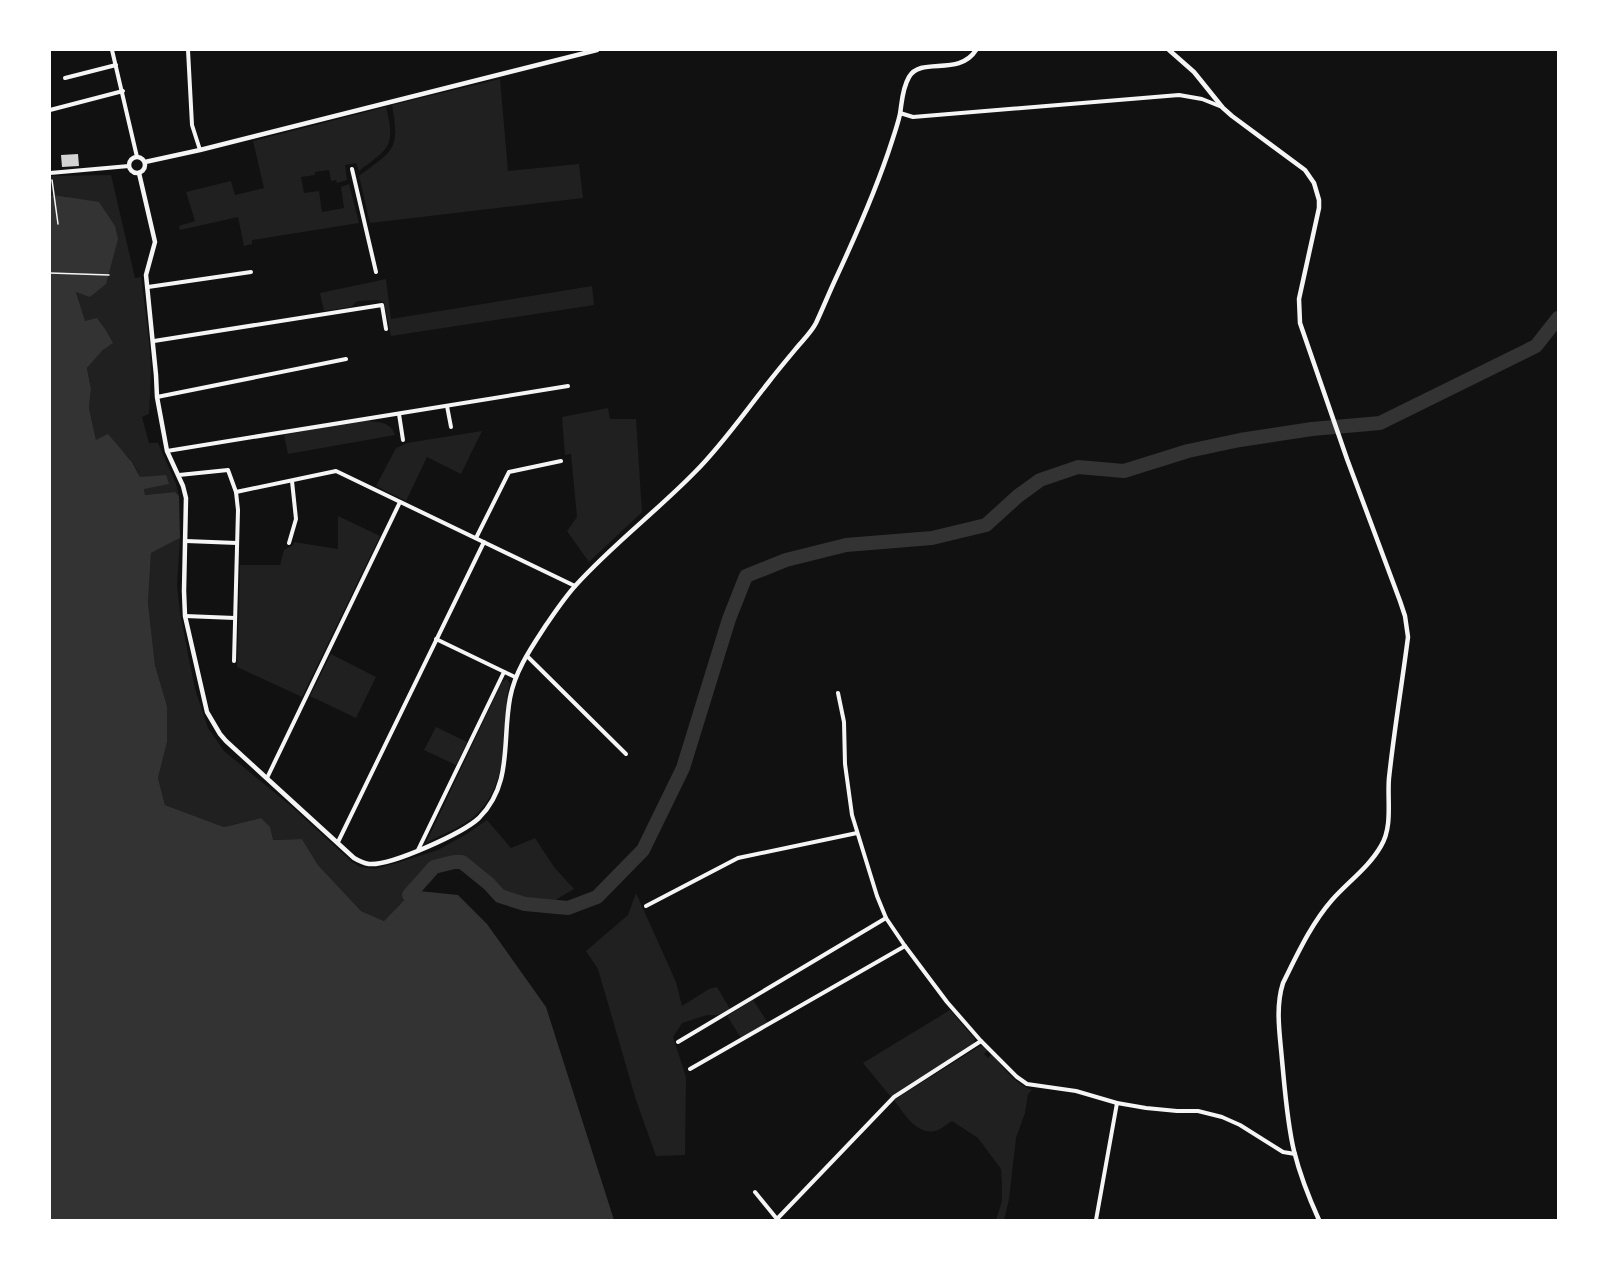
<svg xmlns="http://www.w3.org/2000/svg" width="1608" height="1270" font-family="Arial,sans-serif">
<rect width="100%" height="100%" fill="#111"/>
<!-- green -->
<g fill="#202020">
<path d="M500 79 508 171 579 164 583 198 370 223 359 176C394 150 400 150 392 105Z"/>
<path d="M386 107C396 147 389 148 359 171L356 163 345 165 347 180 337 183 336 180 331 181 329 170 315 172V175L301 177 304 193 319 191 322 212 344 208 341 187 349 184 359 223 252 240V244L244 246 238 217 180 230 179 226 195 221 186 192 231 181 235 195 264 188 253 141Z"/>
<path d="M111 175 135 278 141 277C144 302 148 327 150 352 152 373 150 394 149 414L142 417 149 443H158L176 484 179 496 175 492 145 495C142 479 134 458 119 449 113 445 103 443 96 440L89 408 91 389 87 368 103 350 85 322 76 291 69 197 54 195 50 196V176Z"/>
<path d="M386 279 391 319 592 286 594 305 391 336 384 302 377 300 357 301 351 307 324 311 320 293Z"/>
<path d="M608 408 610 419H636L642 512 589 562 567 531 577 517 571 454 565 455 562 417Z"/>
<path d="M369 421C381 422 391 423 395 435L288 454 284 435 351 422Z"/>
<path d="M482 431 461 474 427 457 406 501 376 486 396 448 407 443Z"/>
<path d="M338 516 380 536 302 697 237 667 240 565H280L284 550 293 545 294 542 338 549Z"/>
<path d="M180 538 177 585 180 613 195 689 208 728 224 751 291 806 352 862 360 867 375 869 400 862 438 850 465 835 487 820 511 848 535 838 554 867 574 889 540 909 513 906 493 896 474 875 456 866 444 868 433 874 419 891 409 895 384 921 361 911 318 865 302 839 273 840 261 818 224 827 165 805 158 778 167 742V706L155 665 148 603 151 553Z"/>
<path d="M331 654 376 677 356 718 310 696Z"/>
<path d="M507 679 510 684 507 695C504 738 508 790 471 819 457 829 441 835 426 843L502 682Z"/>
<path d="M436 727 467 742 456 765 424 750Z"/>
<path d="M636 893 676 982 682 1006 709 989 717 987 730 1009 718 1015H707L682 1023 673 1037 686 1077 685 1155 656 1156 636 1100 598 969 586 951 628 915Z"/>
<path d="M753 1000 768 1023 741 1038 727 1016Z"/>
<path d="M950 1010 975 1039 973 1044 891 1097 863 1063Z"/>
<path d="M980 1046 984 1047 988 1050 984 1054 988 1058 992 1054C1001 1065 1011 1079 1024 1086 1027 1088 1030 1089 1032 1090L1028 1094 1025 1113 1016 1138 1009 1199 1004 1220H996L1002 1201V1184L1001 1169 978 1138 952 1121C947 1124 940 1130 935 1131 916 1135 903 1112 894 1100Z"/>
</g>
<!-- water -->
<path fill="#333" d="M54 195 99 202 115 226 118 239 106 284 90 297 76 292 85 321 97 318 105 329 113 343 103 350 87 368 91 389 89 408 96 440 108 434 132 462 140 477 166 475 169 484 144 489 145 495 175 492 179 496 180 538 151 553 148 603 155 665 167 706V742L158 778 165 805 224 827 261 818 270 827 273 840 302 839 318 865 361 911 384 921 409 895 419 891 458 895 487 924 546 1007 614 1220H50V196Z"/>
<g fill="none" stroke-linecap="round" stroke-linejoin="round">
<!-- river -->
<path stroke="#333" stroke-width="14" d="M409 895 434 867 454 862H462L489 884 500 896 525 904 568 908 597 897 643 850 683 768 729 619 746 576 786 560 846 545 932 538 986 525 1018 496 1040 480 1078 467 1124 471 1188 451 1240 440 1312 429 1380 423 1536 346 1558 318"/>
</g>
<!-- building -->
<path fill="#d3d3d3" d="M78 154 79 166 62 167 61 155Z"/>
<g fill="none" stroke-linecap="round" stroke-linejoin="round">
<!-- path -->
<g stroke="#f5f5f5" stroke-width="1.5">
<path d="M52 180 58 224"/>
<path d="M50 273 109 275"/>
</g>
<!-- minor -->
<g stroke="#f5f5f5" stroke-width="4">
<path d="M112 50 137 157"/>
<path d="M188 50 192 125 200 150"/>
<path d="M65 78 116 65"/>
<path d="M50 110 123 91"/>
<path d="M900 113 913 117 1179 95 1202 99 1222 107"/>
<path d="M352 169 376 272"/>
<path d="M50 173 129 166"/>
<path d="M148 287 251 272"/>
<path d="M154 341 382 305 386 329"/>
<path d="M157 397 346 359"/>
<path d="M447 406 451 427"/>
<path d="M399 414 403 440"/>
<path d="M167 451 568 386"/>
<path d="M179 475 228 470 236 492 238 510 234 661"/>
<path d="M236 492 336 471 575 586"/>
<path d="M476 538 509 472 561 461"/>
<path d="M186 541 237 543"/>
<path d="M289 543 296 519 292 481"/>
<path d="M185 616 235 618"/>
<path d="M436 639 515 677"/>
<path d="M527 656 626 754"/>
<path d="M838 693 844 722 845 764 852 815 877 896 886 918 905 946 947 1002 981 1041 1017 1077 1027 1084 1076 1091 1117 1103 1146 1108 1177 1111H1198L1222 1117 1240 1125 1283 1152 1295 1154"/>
<path d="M267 778 400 502"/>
<path d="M338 842 484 542"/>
<path d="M418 850 504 672"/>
<path d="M646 906 738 858 857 833"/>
<path d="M678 1042 886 918"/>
<path d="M690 1069 905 946"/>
<path d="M755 1192 777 1219 894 1097 981 1041"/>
<path d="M1096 1220 1117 1103"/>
</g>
<!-- tertiary -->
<g stroke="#f5f5f5" stroke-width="4.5">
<path d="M1169 50 1194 72 1223 108 1232 116 1305 170 1314 183 1319 200V208L1299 299 1300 323 1347 459 1400 601 1405 616 1408 637C1402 684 1394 731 1389 778 1387 800 1393 826 1381 846 1369 867 1348 882 1332 900 1311 924 1297 955 1283 983 1275 1008 1280 1035 1282 1060 1285 1091 1287 1122 1294 1151 1300 1175 1309 1198 1319 1220"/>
<circle cx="137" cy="165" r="8"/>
<path d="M145 162 200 150 597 50"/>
<path d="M139 173 155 242 146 275 156 375 157 397 167 451 183 486 186 498 184 591 185 616 207 712 220 734 226 741 354 858C359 861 363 863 369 864 391 866 463 833 479 818 513 784 502 740 510 698 515 671 531 648 546 625 555 612 565 597 576 585 612 545 657 511 695 472 722 445 744 413 768 383 778 370 789 357 799 345 805 338 812 331 816 323 823 308 829 293 836 278 857 233 877 188 892 141 895 132 898 123 900 114 902 102 902 89 909 77 921 56 959 77 976 50"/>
</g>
</g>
<!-- border -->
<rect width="1608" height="1270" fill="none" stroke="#ffffff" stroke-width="102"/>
</svg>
